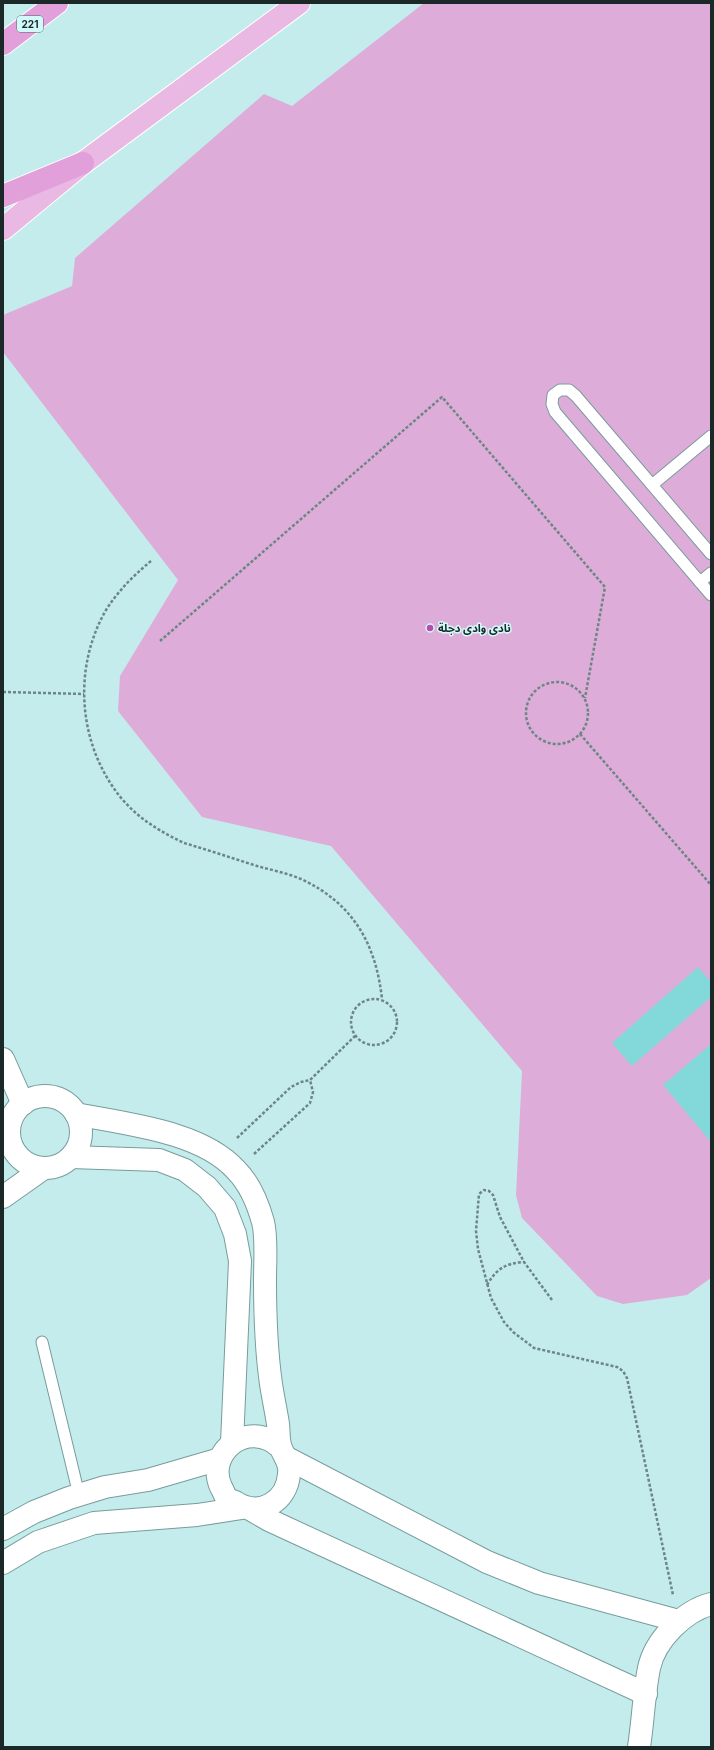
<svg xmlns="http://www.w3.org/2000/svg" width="714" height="1750" font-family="Inter,'Noto Sans Arabic',sans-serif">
<rect width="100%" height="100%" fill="#c5ecec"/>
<!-- green -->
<path fill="#deacd8" d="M424 3H711V1278L687 1295 623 1304 597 1296 522 1218 516 1195 522 1071 331 846 202 817 118 711 120 676 178 580 3 352V315L72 286 75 258 264 94 292 106Z"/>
<!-- water -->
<g fill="#83d9d9">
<path d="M698 967 711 982V997L632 1066 612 1043Z"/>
<path d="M711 1044V1142L663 1085Z"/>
</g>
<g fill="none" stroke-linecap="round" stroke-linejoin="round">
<defs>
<g id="service">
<path d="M652 485 711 436"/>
<path d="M711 554 576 396 569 390H560L553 395 552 404 555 412 711 595"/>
<path d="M700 582 711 573"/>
<path d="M42 1342 79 1495"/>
</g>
<g id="minor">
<path d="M3 1059 23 1104"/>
<circle cx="45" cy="1132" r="36"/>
<path d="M76 1114C125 1124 201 1131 236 1170 249 1183 258 1204 263 1222 267 1237 265 1264 265 1280 265 1315 266 1349 271 1384 273 1397 276 1411 278 1424 279 1432 278 1441 281 1448 284 1457 291 1463 289 1474 287 1502 259 1518 235 1502 232 1501 228 1499 226 1497 224 1494 223 1490 221 1487 207 1457 239 1425 270 1440 274 1442 277 1445 281 1448"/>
<path d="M71 1157 159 1160 185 1170 207 1187 225 1208 235 1234 240 1261 232 1443"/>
<path d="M3 1197 44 1168"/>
<path d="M287 1458 487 1562 539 1583 679 1621"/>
<path d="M250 1509 269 1520 646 1694"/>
<path d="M3 1529 34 1512 69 1498 105 1487 148 1480 220 1459"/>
<path d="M3 1563 38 1542 94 1523 197 1515 242 1508"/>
<path d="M639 1747C643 1721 644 1693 649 1668 655 1640 684 1611 711 1604"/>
</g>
<path id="primary" d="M3 229 83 163 299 3"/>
<g id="trunk">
<path d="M3 44 57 3"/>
<path d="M3 196 83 163"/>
</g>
</defs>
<!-- service casing -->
<use href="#service" stroke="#789c9c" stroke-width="13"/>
<!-- minor casing -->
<use href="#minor" stroke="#789c9c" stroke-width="24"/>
<!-- primary casing -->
<use href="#primary" stroke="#fff" stroke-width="24"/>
<!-- trunk casing -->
<use href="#trunk" stroke="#fff" stroke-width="24"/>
<!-- path -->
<g stroke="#6c8686" stroke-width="2.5" stroke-dasharray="3 2" stroke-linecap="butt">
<path d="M151 561C134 575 118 591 106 610 72 669 78 746 122 799 139 819 161 832 184 843 208 850 232 858 257 866 271 870 287 873 301 879 353 903 376 944 382 999"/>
<path d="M160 641 442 397 605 587 585 698"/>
<circle cx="557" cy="713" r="31"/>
<path d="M3 692 84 694"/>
<path d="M580 734 711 885"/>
<circle cx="374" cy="1022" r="23"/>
<path d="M237 1138 291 1087 301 1082 310 1080 355 1036"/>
<path d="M254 1154 310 1103 313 1092 310 1080"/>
<path d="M487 1285C496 1269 506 1263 524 1262"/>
<path d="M552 1300 524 1262 500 1217 493 1195 489 1191 484 1190 479 1194 476 1231 478 1249 491 1298 504 1322 513 1332 534 1348 617 1367 623 1371 627 1378 673 1595"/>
</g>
<!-- service -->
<use href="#service" stroke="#fff" stroke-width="11"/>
<!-- minor -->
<use href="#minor" stroke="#fff" stroke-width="22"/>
<!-- primary -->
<use href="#primary" stroke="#e9b8e3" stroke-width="22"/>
<!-- trunk -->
<use href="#trunk" stroke="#e2a0da" stroke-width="22"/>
</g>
<!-- markers -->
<circle fill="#b64dae" stroke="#d2f9f9" stroke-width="1.5" cx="430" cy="628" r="4"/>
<g text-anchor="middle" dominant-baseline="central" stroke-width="3" stroke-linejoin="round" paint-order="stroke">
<!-- shield labels -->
<rect fill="#d2f9f9" stroke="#516767" stroke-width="1" x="17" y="16" width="26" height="16" rx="3"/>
<g font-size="10" font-weight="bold" fill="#1a2828">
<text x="30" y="24">221</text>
</g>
<!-- poi labels -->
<g font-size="11" font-weight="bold" fill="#1a2828" stroke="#d2f9f9" text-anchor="start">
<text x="438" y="628">نادى وادى دجلة</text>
</g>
</g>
<!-- border -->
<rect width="714" height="1750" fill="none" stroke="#1a2828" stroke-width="8"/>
</svg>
